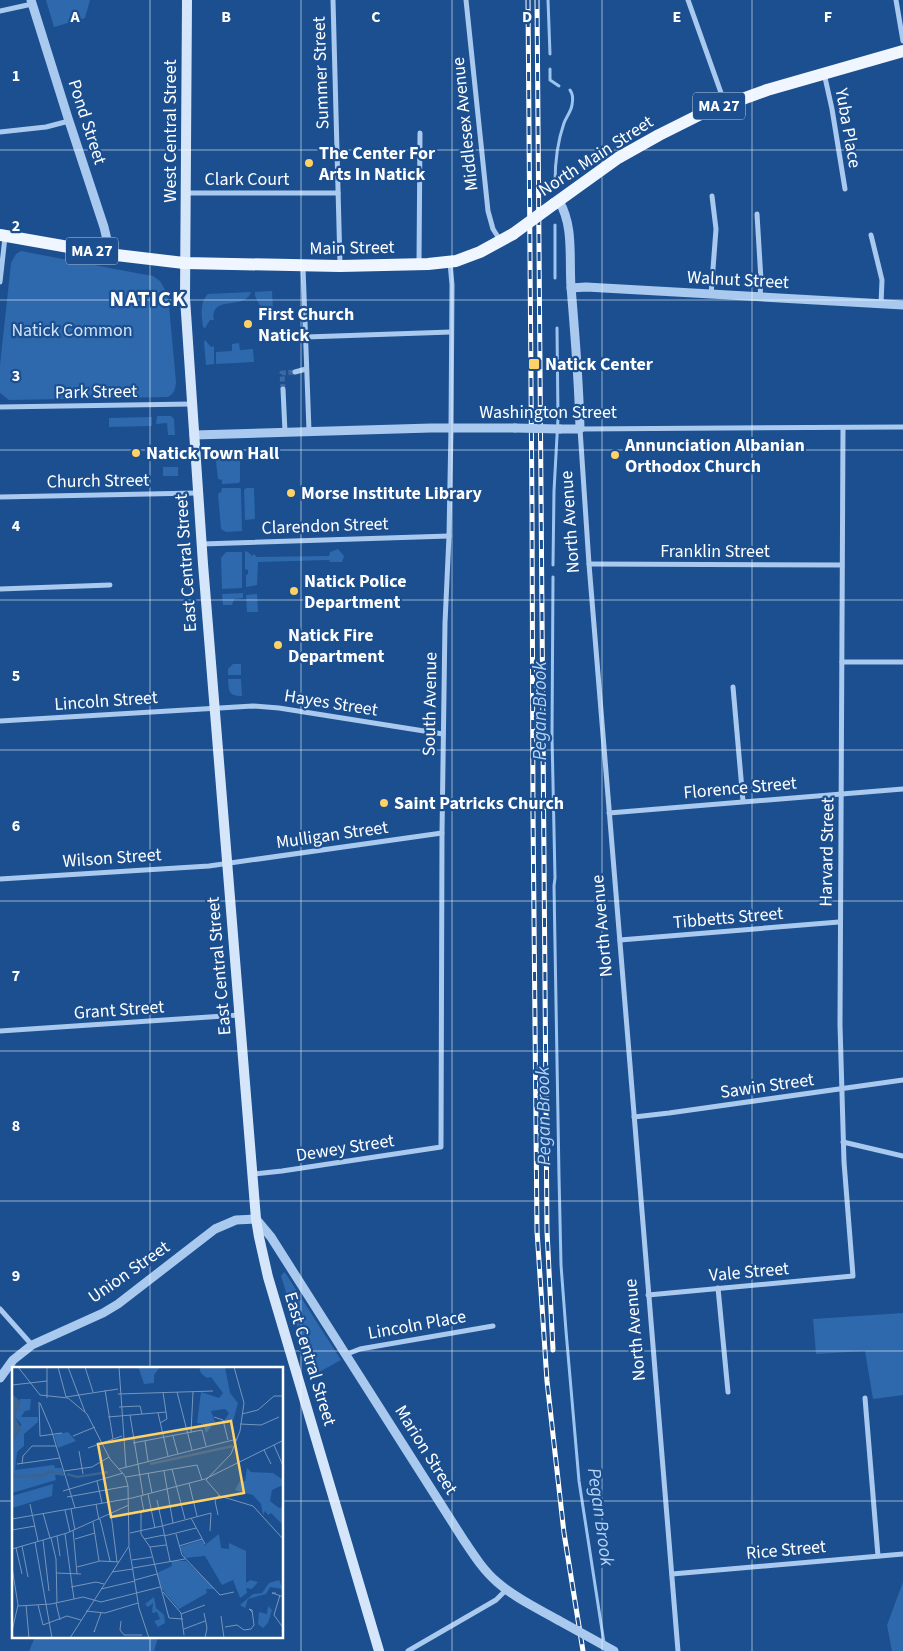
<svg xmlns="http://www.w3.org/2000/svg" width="903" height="1651" font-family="'Source Sans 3',sans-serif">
<rect width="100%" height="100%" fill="#1b4f8f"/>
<!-- green -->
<g fill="#2e69ad">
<path d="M46 0H90L85 18 54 27Z"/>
<path d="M21 251 136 273 153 276 160 281 168 295 176 382C175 389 175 393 168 397L9 400 0 393V365L11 263 16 254Z"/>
<path d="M272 291 273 310H262L255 296V292Z"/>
<path d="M251 292C245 311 210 294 214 320H210L205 328 203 327C202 316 199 303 208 294Z"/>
<path d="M205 340 211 347 214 346V364L206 365 204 342Z"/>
<path d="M239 343 240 350 253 349 254 362 216 364V352L232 351V344Z"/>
<path d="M157 416H171L174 419 175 435H168L167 423 156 424Z"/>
<path d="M152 417V426L109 427V418Z"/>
<path d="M217 450H240V481L239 483 222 484V480L218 479 215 453Z"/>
<rect x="163" y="467" width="15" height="9"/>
<path d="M222 488H240L241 489 242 531 226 532 221 529 218 494 221 492Z"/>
<path d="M246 488H254L255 519 245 520 244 490Z"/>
<path d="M338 549 344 556 342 562H330L329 560 258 562 257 585 246 587V575L248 574V570L245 569V551L248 552 252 556 254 554 257 557 329 556 330 552Z"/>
<path d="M226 552H242V588L222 589 221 558Z"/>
<path d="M243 593V598L234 599 232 605H223L222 594Z"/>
<path d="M257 594 258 612H247L246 595Z"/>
<path d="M233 664H241V675H228V669Z"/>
<path d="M228 679H241L242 696C228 696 229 691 228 679Z"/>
<path d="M284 1272 286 1274 341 1360 312 1376 281 1276Z"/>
<path d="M903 1313V1395L873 1399 865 1351 816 1354 813 1319Z"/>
<path d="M903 1582V1651H892L887 1625Z"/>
<path d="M35 1637H158L154 1651H29Z"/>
</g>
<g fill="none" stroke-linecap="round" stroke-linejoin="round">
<!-- stream -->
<g stroke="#9cc4f0" stroke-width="3">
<path d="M548 0 550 54"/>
<path d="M550 69V80L559 86"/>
<path d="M555 183C555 162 557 143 564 123 566 117 571 112 572 105 573 100 573 94 570 90"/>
<path d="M555 278V225"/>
<path d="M553 565 554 491 558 418 557 328"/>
<path d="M553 577 552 736 555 878 554 886 559 1176 561 1265 566 1331 579 1481 604 1643"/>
</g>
<!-- minor-tunnel -->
<path stroke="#3d69a0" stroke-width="5" stroke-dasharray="5 2.5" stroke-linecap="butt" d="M283 389 282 373 295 372"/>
<!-- minor -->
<g stroke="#a9c9ee" stroke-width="5">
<path d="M333 0 340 264"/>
<path d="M466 0 488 211 493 229 500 240"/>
<path d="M688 0 725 104"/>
<path d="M896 0 903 41"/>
<path d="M0 11 32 4"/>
<path d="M824 73 832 109 845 189"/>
<path d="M0 132 46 127 69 121"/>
<path d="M186 193H338"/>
<path d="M757 214 761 280 760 297"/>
<path d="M871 235 882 280 881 304"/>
<path d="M419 264 420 133"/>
<path d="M303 267 309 431"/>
<path d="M0 282 5 237"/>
<path d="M711 295 716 229 712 196"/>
<path d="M306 337 451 332"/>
<path d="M295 372 306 369"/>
<path d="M283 389 285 432"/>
<path d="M0 407 192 404"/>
<path d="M0 497 197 493"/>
<path d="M202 544 449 536"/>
<path d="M589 564 842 565"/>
<path d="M0 589 110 585"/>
<path d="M842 662H903"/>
<path d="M733 687 743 801"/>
<path d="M0 721 253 706 279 708 443 734"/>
<path d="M609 813 903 789"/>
<path d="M0 879 209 866 442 833"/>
<path d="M620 940 839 922"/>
<path d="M0 1031 239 1015"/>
<path d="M634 1117 669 1113 903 1080"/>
<path d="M843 1142 903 1156"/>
<path d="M253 1174 282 1171 441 1147 442 833 445 623 449 536 451 428 452 285 450 262"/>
<path d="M718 1288 728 1392"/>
<path d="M648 1295 853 1276 844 1162 840 1025 843 428"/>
<path d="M0 1309 32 1345"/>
<path d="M347 1354 360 1349 493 1326"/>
<path d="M865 1398 878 1556"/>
<path d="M672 1574 903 1554"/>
<path d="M408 1651 496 1600 507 1589"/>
<path d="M678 1651 589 564 580 429 903 427"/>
</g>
<!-- tertiary -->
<g stroke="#a9c9ee" stroke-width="9">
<path d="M31 0 68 118 104 227 108 244V254"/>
<path d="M559 201C574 226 569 258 571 287 575 334 579 381 580 429H560"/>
<path d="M571 288 586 287 903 305"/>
<path d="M194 435 431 428H515"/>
<path d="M0 1378 13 1360 32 1345 103 1313 118 1304 215 1229 236 1220 256 1219 271 1237 463 1539C473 1554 483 1570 497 1582 515 1598 537 1608 558 1620"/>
</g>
<!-- secondary -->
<path stroke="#d6e6fa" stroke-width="10" d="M187 0 185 298 203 564 256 1219 259 1237 268 1277 379 1651"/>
<!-- primary -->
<g stroke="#f0f6ff" stroke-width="12">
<path d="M554 204 618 158 659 135 701 114 767 90 903 51"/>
<path d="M0 235 108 254 184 263 340 266 428 264 456 261 480 252 513 234"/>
</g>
<defs>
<g id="rail">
<path d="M528 0 532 510 533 814 537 1231 547 1381 564 1533 583 1651"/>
<path d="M537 0 547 1231 553 1350"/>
</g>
</defs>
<!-- rail casing -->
<use href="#rail" stroke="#fff" stroke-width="5"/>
<!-- rail -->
<use href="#rail" stroke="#1b4f8f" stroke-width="3" stroke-dasharray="9" stroke-linecap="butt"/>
<!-- tertiary-bridge -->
<g stroke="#a9c9ee" stroke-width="9">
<path d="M515 428 560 429"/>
<path d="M558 1620 614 1651"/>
</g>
<!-- primary-bridge -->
<path stroke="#f0f6ff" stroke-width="12" d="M513 234 554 204"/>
</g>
<!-- grid -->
<path fill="none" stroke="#fff" stroke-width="1" stroke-opacity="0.55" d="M150 0V1368M301 0V1651M452 0V1651M602 0V1651M752 0V1651M0 150H903M0 300H903M0 450H903M0 600H903M0 750H903M0 901H903M0 1051H903M0 1201H903M0 1351H903M0 1501H14M282 1501H903M150 1637V1651"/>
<!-- markers -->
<g fill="#ffd166" stroke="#1b4f8f" stroke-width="2">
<circle cx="309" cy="163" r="5"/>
<circle cx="248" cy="324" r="5"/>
<rect x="528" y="358" width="12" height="12" rx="2.5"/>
<circle cx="136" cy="453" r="5"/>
<circle cx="615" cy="455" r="5"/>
<circle cx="291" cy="493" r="5"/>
<circle cx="294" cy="591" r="5"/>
<circle cx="278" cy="645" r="5"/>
<circle cx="384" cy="803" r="5"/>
</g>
<g text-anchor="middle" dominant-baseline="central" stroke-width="4.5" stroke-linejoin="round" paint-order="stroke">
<!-- shield labels -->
<g fill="#1b4f8f" stroke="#bbcadd" stroke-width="1">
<rect x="693" y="92.5" width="52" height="27" rx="4"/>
<rect x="66" y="237.5" width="52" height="27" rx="4"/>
</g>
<g font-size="16" font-weight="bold" fill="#fff">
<text x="719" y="106">MA 27</text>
<text x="92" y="251">MA 27</text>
</g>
<!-- street labels -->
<g font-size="18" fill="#fff" stroke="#1b4f8f">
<text transform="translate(321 73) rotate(-92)">Summer Street</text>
<text transform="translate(87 122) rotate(72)">Pond Street</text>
<text transform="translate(465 124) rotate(-96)">Middlesex Avenue</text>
<text transform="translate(848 128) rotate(80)">Yuba Place</text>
<text transform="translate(170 131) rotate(-90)">West Central Street</text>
<text transform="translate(596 156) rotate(-33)">North Main Street</text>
<text x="247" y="179">Clark Court</text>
<text transform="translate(352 248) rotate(-1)">Main Street</text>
<text transform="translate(738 280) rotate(3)">Walnut Street</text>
<text transform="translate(96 392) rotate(-1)">Park Street</text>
<text x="548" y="412">Washington Street</text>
<text transform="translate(98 481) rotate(-1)">Church Street</text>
<text transform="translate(570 522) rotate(-94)">North Avenue</text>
<text transform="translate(325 526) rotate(-2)">Clarendon Street</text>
<text x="715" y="551">Franklin Street</text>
<text transform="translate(186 563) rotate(-94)">East Central Street</text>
<text transform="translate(106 701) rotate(-4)">Lincoln Street</text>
<text transform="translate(331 703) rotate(9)">Hayes Street</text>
<text transform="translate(430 704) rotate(-89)">South Avenue</text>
<text transform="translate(740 788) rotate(-5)">Florence Street</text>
<text transform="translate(332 835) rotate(-8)">Mulligan Street</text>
<text transform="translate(827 852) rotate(-89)">Harvard Street</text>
<text transform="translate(112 858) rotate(-4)">Wilson Street</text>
<text transform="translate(728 918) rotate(-5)">Tibbetts Street</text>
<text transform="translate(602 926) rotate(-95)">North Avenue</text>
<text transform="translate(219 966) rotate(-95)">East Central Street</text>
<text transform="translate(119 1010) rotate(-4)">Grant Street</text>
<text transform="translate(767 1086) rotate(-8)">Sawin Street</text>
<text transform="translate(345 1148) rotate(-9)">Dewey Street</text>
<text transform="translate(129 1272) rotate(-35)">Union Street</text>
<text transform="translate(749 1272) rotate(-5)">Vale Street</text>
<text transform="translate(417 1325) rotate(-10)">Lincoln Place</text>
<text transform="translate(635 1330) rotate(-95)">North Avenue</text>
<text transform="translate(310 1359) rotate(73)">East Central Street</text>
<text transform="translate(426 1450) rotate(58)">Marion Street</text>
<text transform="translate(786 1550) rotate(-5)">Rice Street</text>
</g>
<!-- poi labels -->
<g font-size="18" font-weight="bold" fill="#fff" stroke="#1b4f8f" text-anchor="start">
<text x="319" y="153">The Center For<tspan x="319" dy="21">Arts In Natick</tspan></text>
<text x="258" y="314">First Church<tspan x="258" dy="21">Natick</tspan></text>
<text x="545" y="364">Natick Center</text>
<text x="625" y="445">Annunciation Albanian<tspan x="625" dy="21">Orthodox Church</tspan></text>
<text x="146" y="453">Natick Town Hall</text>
<text x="301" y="493">Morse Institute Library</text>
<text x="304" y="581">Natick Police<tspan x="304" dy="21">Department</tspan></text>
<text x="288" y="635">Natick Fire<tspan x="288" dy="21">Department</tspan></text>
<text x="394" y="803">Saint Patricks Church</text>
</g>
<!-- park labels -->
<g font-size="18" fill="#cfe3fa" stroke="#1b4f8f">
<text x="72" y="330">Natick Common</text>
</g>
<!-- water labels -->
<g font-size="19" font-style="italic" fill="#b5d3f5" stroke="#1b4f8f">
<text transform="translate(540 711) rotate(-90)">Pegan Brook</text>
<text transform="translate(544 1116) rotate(-91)">Pegan Brook</text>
<text transform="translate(600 1517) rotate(82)">Pegan Brook</text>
</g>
<!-- district labels -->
<g font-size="22" font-weight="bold" letter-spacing="1" fill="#fff" stroke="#1b4f8f">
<text x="148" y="299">NATICK</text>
</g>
</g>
<!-- overview -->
<g transform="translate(12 1367)">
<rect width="271" height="271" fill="#1b4f8f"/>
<path d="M123 0H148L142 8V16L132 17 127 2ZM187 0H213L218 26 226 36 221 54 217 55 212 54 217 46 213 42 199 44 203 55 198 56 199 60 194 66 191 57 185 56 189 25 207 31 211 26 199 10 195 11 189 6ZM8 32H19L18 43 13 44 9 50H26V55L12 67V79L5 85 3 103 42 98 43 101H50L52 108H43L44 113 0 126V88L2 72 8 63 9 57 3 50ZM56 65 64 74 46 81 42 68ZM235 101 239 105 261 106 271 113V118L260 123 258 134 267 141 271 140V158L259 146 256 148 253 144 251 148 249 137 241 128 223 123 228 114H233ZM41 117 40 129 0 141V129ZM207 167 209 181 217 182V176L234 184V216L238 213 246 215 240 222 234 221 235 226 228 231 221 213 210 218 193 189 173 191 168 180 190 173 193 178ZM159 194H174L203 222H194L195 226 167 242 149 221 145 206 160 199ZM267 213 271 222 258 220 254 227 236 232 233 241 228 238 241 227 250 226 257 216ZM142 230 144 241 152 248 153 256 146 260 142 254 148 252 145 245 140 246 141 236 136 240 133 237ZM256 239 260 243 256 256 251 261 246 257 247 245 255 247Z" fill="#2e69ad"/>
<path d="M0 27 9 35 3 50 9 61 2 72 0 88Z" fill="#3c6290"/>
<path fill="none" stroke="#3c6290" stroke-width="2.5" d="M138 97 221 79M55 107 65 110 96 105M0 110 33 108 37 104 52 108"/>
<path fill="none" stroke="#7695bc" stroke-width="1" d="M6 0 28 28 56 31 75 47 98 92 113 109 116 119 117 179 58 271M35 0V31M46 0 54 30 106 22M56 0 73 45M73 0 81 25M107 0 114 100M222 0 232 36 228 64 219 87 194 113 208 129 241 139 272 173M0 18 35 14M93 23 101 72M165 25 180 83M106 27 201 24M27 35 28 69 50 66M28 36 39 62 63 141M107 40 128 39 130 47M146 46 156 89M230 47 246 43 262 29H272M118 48 131 128M96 50 154 45M202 50 211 53 216 73M148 56 155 52 151 25M228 57 249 58 267 50M179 66 181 25M61 69 83 60M161 69 166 87M133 74 136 94M121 76 190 63 194 79M262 78 272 101M76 81 110 69M252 83 259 97M67 84 71 107M5 97 48 91M10 97 11 89 20 79H44M107 102 225 72M160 102 173 152M52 104 80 100 97 90M152 104 161 156M136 106 140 126M114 110 185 98 190 113M85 114 90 136M177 116 185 149M51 124 111 106M136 127 143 161M129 129 132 145M55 130 116 119M145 133 158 194M18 137 26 174M84 137 87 153M59 142 63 163M53 143 58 165M129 145V167L138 180 157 251 171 252M31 146 38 171M118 146 139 143M99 147 105 195M206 148 203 134 207 128M179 151 193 177M0 152 120 131 193 112 272 73M88 152 98 194M81 155 87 194M150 159 199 146 198 164M0 163 23 159M61 163 65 207M118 166 150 159M53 167 62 232M164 167 170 188 208 228 222 225M45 169 48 189M152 169 184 161M39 171 44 192 45 236M63 172 83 166M132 172 152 168M31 173 37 224M23 175 40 271M10 179 16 210M167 179 190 172M117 180 127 241 137 271M138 180 154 178M4 181 10 207M0 182 55 166 117 138M120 193 140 190M0 200 6 238 0 264M65 200 88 194 107 195M121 201 173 192M100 205 121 202M44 206 69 207M123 213 145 207M59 220 84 215 92 217M89 222 123 214M151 225 169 246 172 268M264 226H260L272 230M268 228 262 248 272 262M44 236 48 253M14 238 17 271M26 238 31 258 55 249 69 253M6 239 39 237 71 230 89 235 148 220M74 244 93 246 126 236M192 246 195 261 193 271M169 247 193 238M209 249 212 271M109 254 108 263 112 268H130M213 260 225 258 232 263 239 262 242 258 240 243 237 242 240 245M172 262 193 254M83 263 82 265 89 246"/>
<path fill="#ffd166" fill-opacity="0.15" stroke="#ffd166" stroke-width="2.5" d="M219 54 232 126 99 150 86 77Z"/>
<rect width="271" height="271" fill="none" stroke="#fff" stroke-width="2.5"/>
</g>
<g font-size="16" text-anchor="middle" font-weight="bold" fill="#fff" stroke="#1b4f8f" stroke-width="4.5" stroke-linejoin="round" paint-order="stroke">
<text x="75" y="22">A</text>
<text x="226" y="22">B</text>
<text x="376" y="22">C</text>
<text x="527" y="22">D</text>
<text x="677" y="22">E</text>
<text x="828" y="22">F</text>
<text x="16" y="81">1</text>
<text x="16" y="231">2</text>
<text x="16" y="381">3</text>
<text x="16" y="531">4</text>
<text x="16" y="681">5</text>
<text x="16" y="831">6</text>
<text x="16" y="981">7</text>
<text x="16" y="1131">8</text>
<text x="16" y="1281">9</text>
</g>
</svg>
